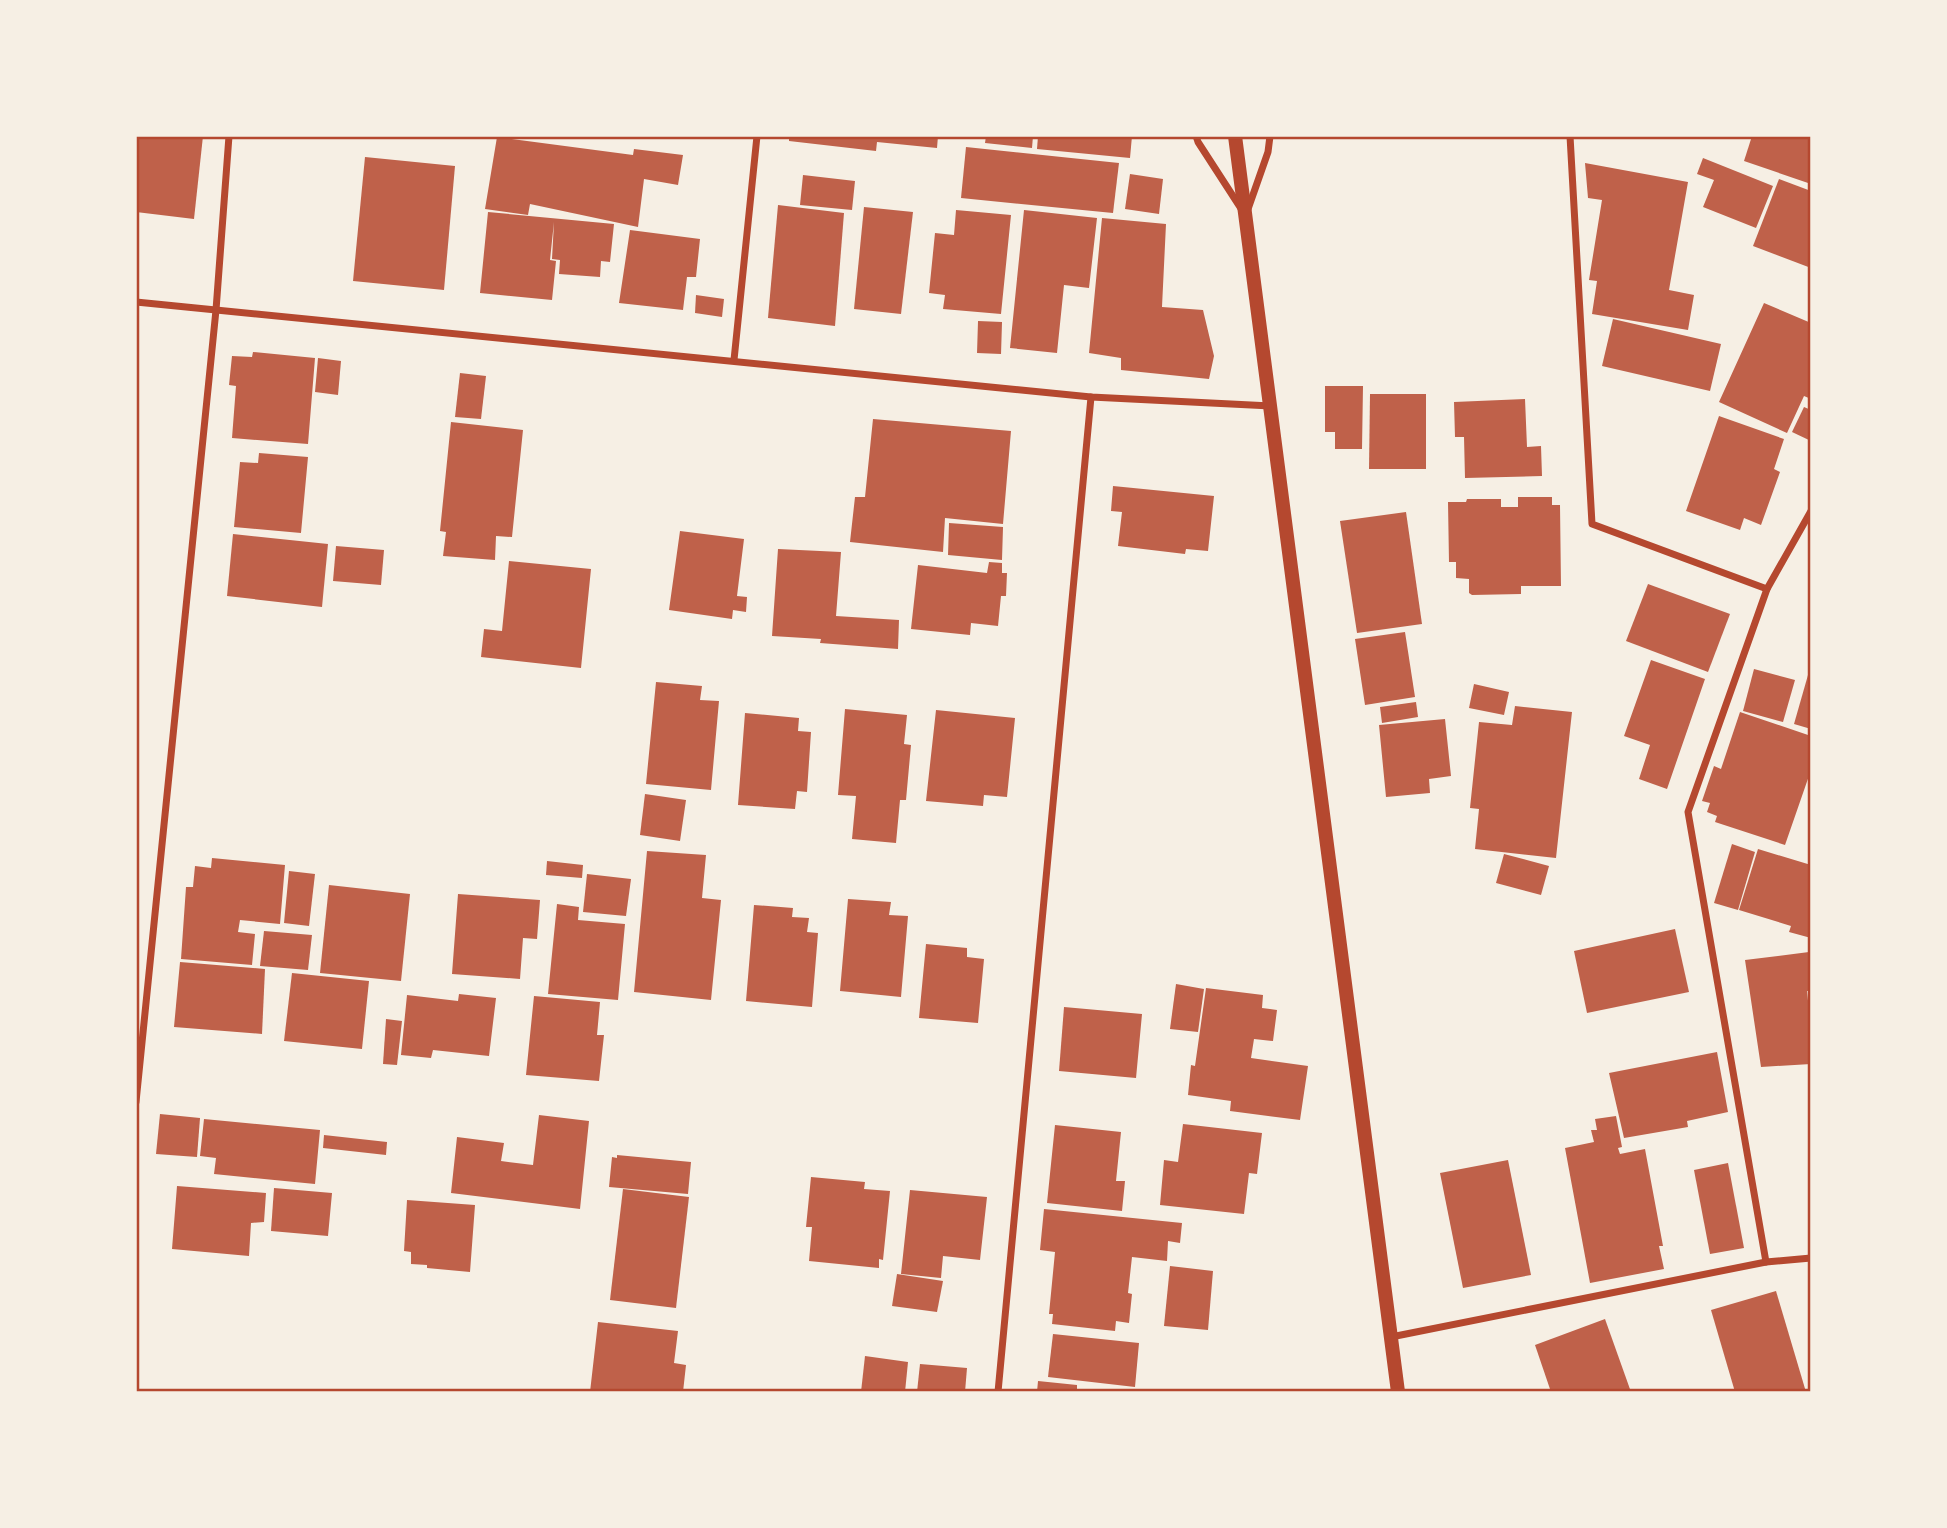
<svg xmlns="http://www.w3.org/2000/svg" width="1947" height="1528" font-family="'Roboto Condensed',sans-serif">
<rect width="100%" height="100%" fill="#f6efe4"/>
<!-- building -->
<g fill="#bf614a">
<path d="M136 136H203L194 219 136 212Z"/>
<path d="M789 136H938L937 148 877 142 876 151 789 141Z"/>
<path d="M986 136H1033L1032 148 985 143Z"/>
<path d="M1038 136H1132L1130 158 1037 149Z"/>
<path d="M1752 136H1811V184L1744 161Z"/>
<path d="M497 137 633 155 634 149 683 155 678 185 644 179 638 227 530 204 528 215 485 209Z"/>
<path d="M966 147 1119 163 1113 213 961 198Z"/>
<path d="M365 157 455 166 444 290 353 281Z"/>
<path d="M1703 158 1773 186 1756 228 1703 207 1714 180 1697 174Z"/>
<path d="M1585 163 1688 182 1669 290 1694 295 1688 330 1592 314 1597 281 1589 280 1602 200 1588 198Z"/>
<path d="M1130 174 1163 179 1159 214 1125 209Z"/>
<path d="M803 175 855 181 852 210 800 205Z"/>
<path d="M1779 179 1811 191V268L1753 246Z"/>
<path d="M778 205 844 213 835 326 768 318Z"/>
<path d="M864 207 913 212 901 314 854 309Z"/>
<path d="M956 210 1011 215 1001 314 943 309 945 295 929 293 935 233 954 235Z"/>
<path d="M1024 210 1097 218 1089 288 1064 285 1057 353 1010 348Z"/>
<path d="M488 212 614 224 610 262 601 261 600 277 559 274 560 260 552 259 554 222 550 260 556 261 552 300 480 293Z"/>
<path d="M1102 218 1166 224 1162 307 1203 310 1214 356 1209 379 1121 370V358L1089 353Z"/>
<path d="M630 230 700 239 696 277H687L683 310 619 303Z"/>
<path d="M696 295 724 299 722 317 695 313Z"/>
<path d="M1764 303 1811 323V399L1804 396 1787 433 1719 402Z"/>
<path d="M1613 319 1721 344 1710 391 1602 366Z"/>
<path d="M978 321 1002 322 1001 354 977 353Z"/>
<path d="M253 352 315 358 308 444 232 438 236 386 229 385 232 356 252 357Z"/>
<path d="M318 358 341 361 338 395 315 392Z"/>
<path d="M460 373 486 376 481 419 455 417Z"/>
<path d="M1325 386H1363L1362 449H1335V432H1325Z"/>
<path d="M1370 394H1426V469H1369Z"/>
<path d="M1525 399 1527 447 1541 446 1542 476 1465 478 1464 437H1455L1454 402Z"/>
<path d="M1804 407 1811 410V441L1792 432Z"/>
<path d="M1719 416 1784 439 1774 469 1780 472 1761 525 1744 518 1740 530 1686 511Z"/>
<path d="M873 419 1011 431 1003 524 945 518 943 552 850 542 855 497H865Z"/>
<path d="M451 422 523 430 512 537 496 536 495 560 443 556 446 532 440 531Z"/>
<path d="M259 453 308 457 301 533 234 527 240 462 258 463Z"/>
<path d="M1113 486 1214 496 1208 551 1186 549 1185 554 1118 546 1122 512 1111 511Z"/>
<path d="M1518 497H1552V505H1560L1561 586H1521V594L1472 595 1469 593V579L1456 578V562H1449L1448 502H1466L1467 499H1501V507H1518Z"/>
<path d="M1406 512 1422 624 1357 633 1340 521Z"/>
<path d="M949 523 1003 527 1002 560 948 555Z"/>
<path d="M680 531 744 539 737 596 747 597 746 612 733 610 732 619 669 610Z"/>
<path d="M233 534 328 544 322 607 227 596Z"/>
<path d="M336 546 384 550 381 585 333 581Z"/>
<path d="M778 549 841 552 836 616 899 620 898 649 820 643 821 639 772 636Z"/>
<path d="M509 561 591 569 581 668 481 657 484 629 502 631Z"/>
<path d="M989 562 1002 563V573H1007L1006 596H1001L998 626 971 623 970 635 911 629 918 565 987 573Z"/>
<path d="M1648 584 1730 614 1708 672 1626 641Z"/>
<path d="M1405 632 1415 697 1365 705 1355 639Z"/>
<path d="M1651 660 1705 679 1667 789 1639 779 1650 745 1624 736Z"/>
<path d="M1754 669 1795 680 1783 722 1743 711Z"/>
<path d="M1808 675H1811V729L1794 724Z"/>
<path d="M656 682 702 686 700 700 719 701 711 790 646 784Z"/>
<path d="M1474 684 1509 692 1504 715 1469 708Z"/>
<path d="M1416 702 1418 717 1382 723 1380 707Z"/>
<path d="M1515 706 1572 712 1556 858 1475 849 1479 809 1470 808 1479 722 1512 725Z"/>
<path d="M845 709 907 715 904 744 911 745 906 800H900L896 843 852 839 856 796 838 795Z"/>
<path d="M936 710 1015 718 1007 797 984 795 983 806 926 801Z"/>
<path d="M1740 712 1811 736V770L1785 845 1715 822 1717 816 1707 812 1710 803 1702 801 1714 766 1721 769Z"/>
<path d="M745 713 799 718 798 731 811 732 807 792 797 791 795 809 738 805Z"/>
<path d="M1445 719 1451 776 1429 779 1430 793 1386 797 1379 725Z"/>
<path d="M645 794 686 800 680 841 640 835Z"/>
<path d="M1732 844 1755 852 1738 910 1714 903Z"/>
<path d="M1758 849 1811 865V938L1789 932 1791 926 1739 910Z"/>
<path d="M647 851 706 855 702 898 721 900 711 1000 634 992Z"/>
<path d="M1504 854 1549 866 1541 895 1496 883Z"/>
<path d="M212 858 285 865 280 924 240 920 238 932 255 934 252 965 181 959 186 887H193L195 866 211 868Z"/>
<path d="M547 861 583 865 582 878 546 875Z"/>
<path d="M289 871 315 874 309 926 284 923Z"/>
<path d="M587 874 631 879 626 916 583 912Z"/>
<path d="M329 885 410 894 401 981 320 973Z"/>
<path d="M458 894 540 900 537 939 523 938 520 979 452 974Z"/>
<path d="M848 899 891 902 889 915 908 916 901 997 840 991Z"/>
<path d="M557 904 579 907 578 920 625 924 618 1000 548 994Z"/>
<path d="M754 905 793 908 792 917 809 918 807 932 818 933 812 1007 746 1001Z"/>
<path d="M1675 929 1689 992 1587 1013 1574 951Z"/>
<path d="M264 931 312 935 308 970 260 966Z"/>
<path d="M926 944 967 948V957L984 959 978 1023 919 1018Z"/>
<path d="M1809 952 1811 991H1807L1811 1030V1064L1761 1067 1745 960Z"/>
<path d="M180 962 265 969 262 1034 174 1027Z"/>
<path d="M292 973 369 981 362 1049 284 1041Z"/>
<path d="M1176 984 1204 989 1198 1032 1170 1029Z"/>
<path d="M1206 988 1263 995 1262 1008 1277 1010 1273 1041 1254 1039 1251 1058 1308 1066 1300 1120 1230 1111 1231 1101 1188 1095 1191 1065 1195 1066Z"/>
<path d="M459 994 496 998 489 1056 433 1050 431 1058 401 1055 407 995 458 1001Z"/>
<path d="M534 996 600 1002 597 1035H604L599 1081 526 1075Z"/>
<path d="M1064 1007 1142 1014 1136 1078 1059 1071Z"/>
<path d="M386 1019 402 1021 397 1065 383 1064Z"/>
<path d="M1717 1052 1728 1112 1687 1121 1688 1127 1624 1138 1609 1073Z"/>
<path d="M160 1114 200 1118 197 1157 156 1154Z"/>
<path d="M539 1115 589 1121 580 1209 451 1193 457 1137 504 1143 501 1161 533 1165Z"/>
<path d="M1616 1116 1622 1147 1618 1148 1620 1154 1645 1149 1663 1246H1659L1664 1269 1590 1283 1565 1148 1594 1142 1591 1130H1597L1595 1119Z"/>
<path d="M204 1119 320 1130 315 1184 214 1174 216 1158 200 1156Z"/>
<path d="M1183 1124 1262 1133 1257 1174 1249 1173 1244 1214 1160 1205 1164 1160 1178 1162Z"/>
<path d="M1055 1125 1121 1132 1116 1181H1125L1122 1211 1047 1203Z"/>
<path d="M324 1135 387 1142 386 1155 323 1148Z"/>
<path d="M617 1155 691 1162 688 1194 609 1187 612 1157 617 1158Z"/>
<path d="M1508 1160 1531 1275 1463 1288 1440 1173Z"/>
<path d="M1728 1163 1744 1248 1710 1254 1694 1170Z"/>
<path d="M811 1177 865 1182 864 1189 890 1191 883 1260 879 1259V1268L809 1261 812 1227H806Z"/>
<path d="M177 1186 266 1193 264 1222 251 1223 249 1256 172 1249Z"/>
<path d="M274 1188 332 1193 328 1236 271 1231Z"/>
<path d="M623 1189 689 1197 676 1308 610 1300Z"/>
<path d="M910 1190 987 1197 980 1260 943 1256 941 1278 901 1274Z"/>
<path d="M407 1200 475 1205 470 1272 427 1268V1265L411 1264V1252L404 1251Z"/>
<path d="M1044 1209 1182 1223 1180 1243 1168 1241 1167 1261 1132 1257 1128 1293 1132 1294 1129 1323 1116 1321 1115 1331 1052 1324 1053 1314H1049L1055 1252 1040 1250Z"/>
<path d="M1170 1266 1213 1271 1208 1330 1164 1326Z"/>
<path d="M897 1274 943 1281 937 1312 892 1306Z"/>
<path d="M1776 1291 1806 1392H1735L1711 1310Z"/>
<path d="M1605 1319 1631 1392H1551L1535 1345Z"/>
<path d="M598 1322 678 1331 674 1363 686 1365 683 1392H590Z"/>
<path d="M1053 1334 1139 1343 1135 1387 1048 1377Z"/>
<path d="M865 1356 908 1362 905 1392H861Z"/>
<path d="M920 1364 967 1368 965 1392H917Z"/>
<path d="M1038 1381 1077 1385V1392H1037Z"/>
</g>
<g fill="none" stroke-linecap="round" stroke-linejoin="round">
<!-- minor -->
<g stroke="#b5482f" stroke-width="7">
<path d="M1196 136 1198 142 1242 210"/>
<path d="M1570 136 1592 524 1767 589"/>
<path d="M1248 209 1268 152 1270 136"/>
<path d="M136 302 1091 397 1271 406"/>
<path d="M734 360 757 136"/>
<path d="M136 1102 216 310 229 136"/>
<path d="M1766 1262 1688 812 1767 589 1811 511"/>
<path d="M1391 1337 1766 1262 1811 1258"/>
<path d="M998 1392 1091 397"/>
</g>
<!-- secondary -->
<path stroke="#b5482f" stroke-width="14" d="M1235 136 1398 1392"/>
</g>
<!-- border -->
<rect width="1947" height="1528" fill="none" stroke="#f6efe4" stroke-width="276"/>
<rect x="138" y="138" width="1671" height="1252" fill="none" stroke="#b5482f" stroke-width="2.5"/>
</svg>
